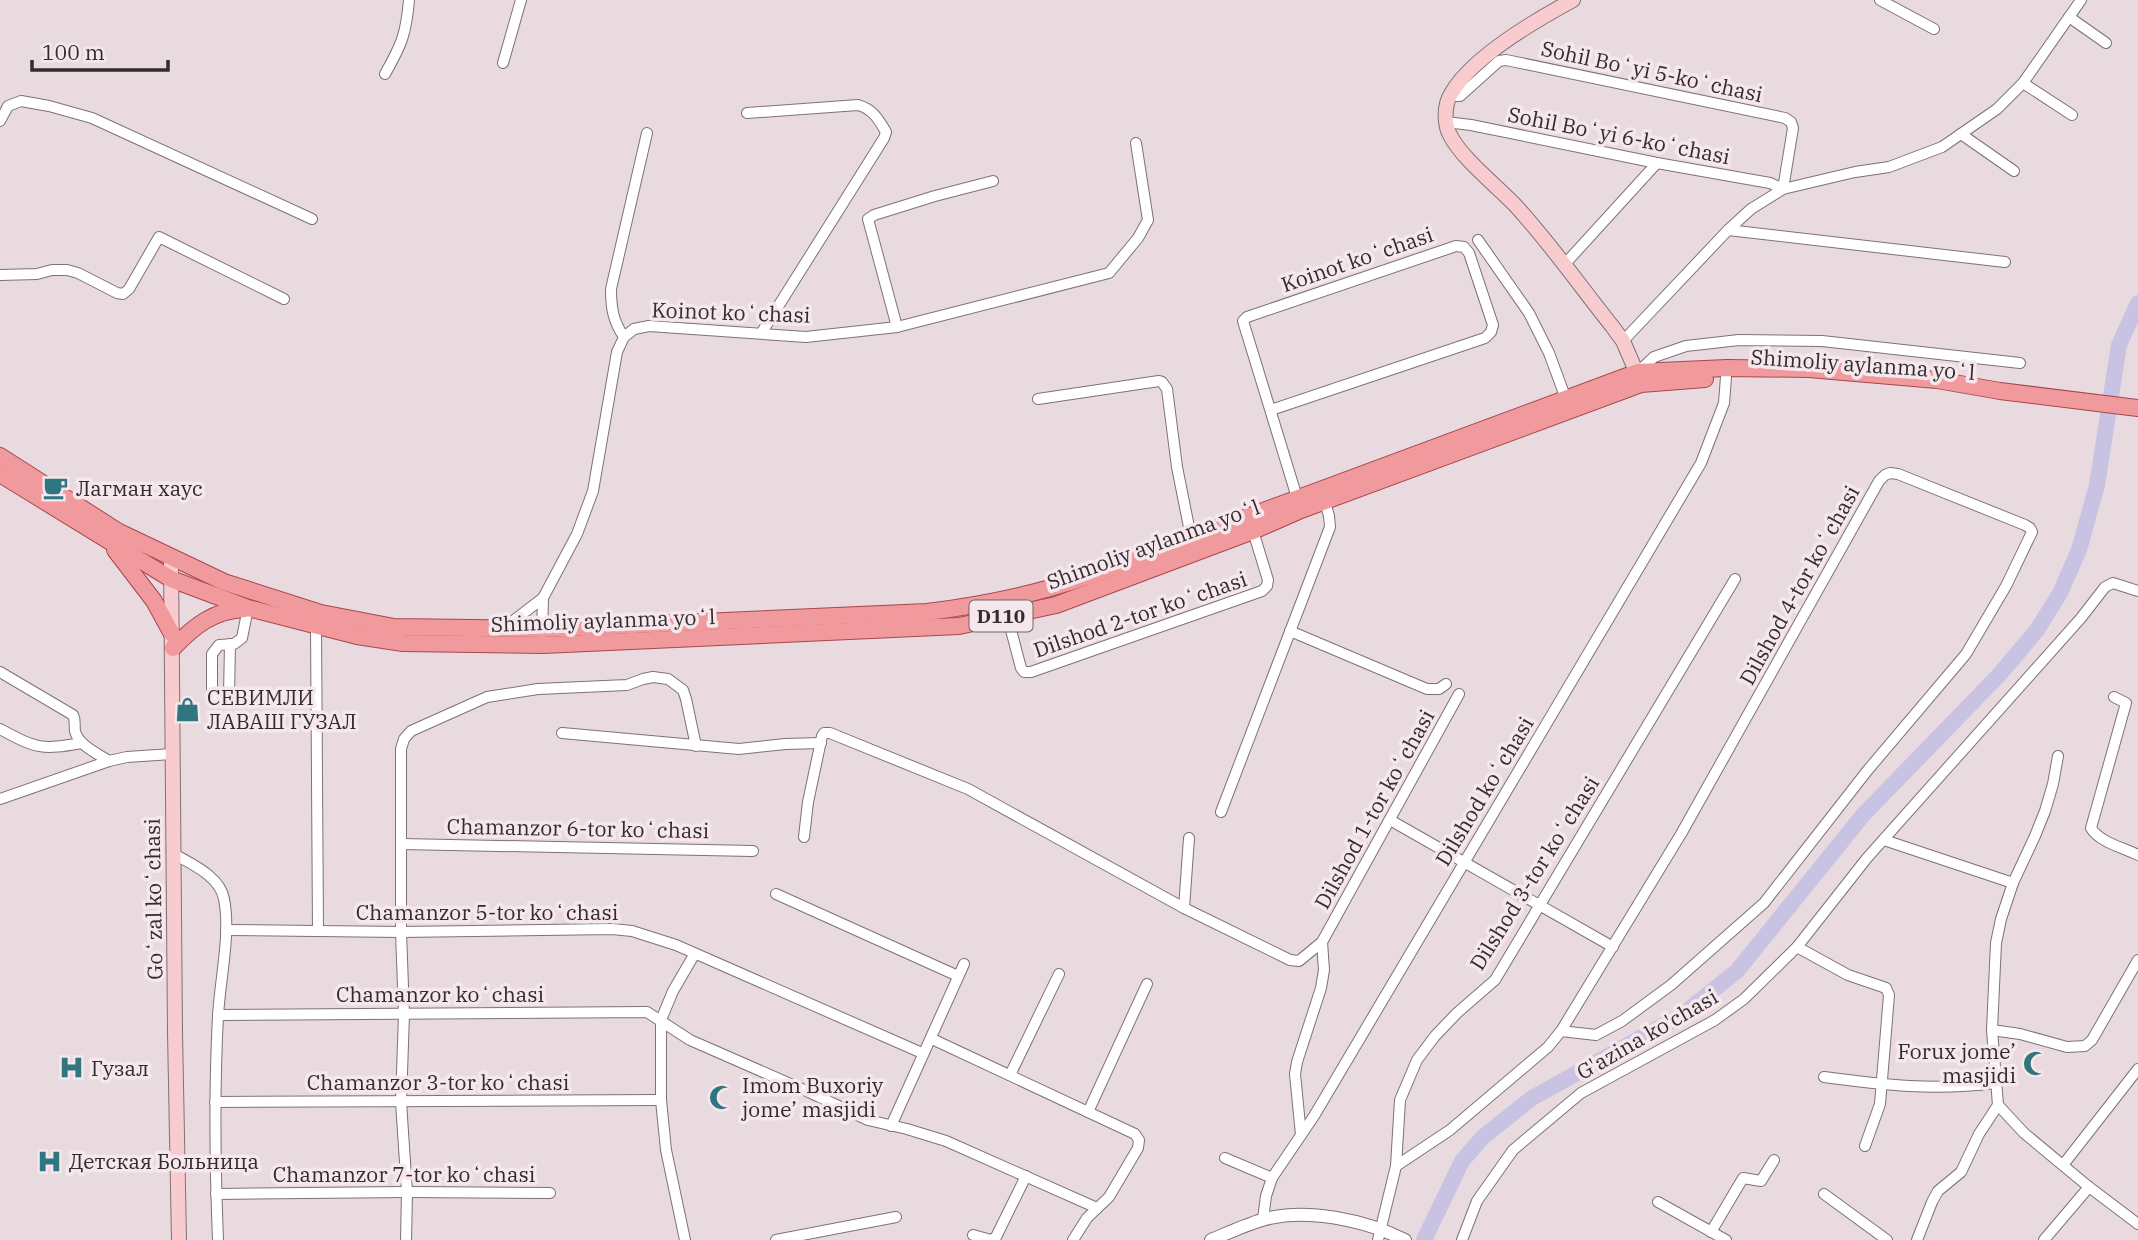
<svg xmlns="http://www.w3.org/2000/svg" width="2138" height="1240" font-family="'IBM Plex Serif',serif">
<rect width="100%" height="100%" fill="#e9dae0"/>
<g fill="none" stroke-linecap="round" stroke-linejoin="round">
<!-- river -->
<path stroke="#c9c3e3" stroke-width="16" d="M1424 1240 1462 1161 1483 1137 1532 1098 1682 1015 1737 971 1863 815 1999 675 2037 630 2060 593 2079 550 2097 485 2119 345 2138 303"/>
<defs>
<g id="minor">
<path d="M1880 0 1934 29"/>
<path d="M2069 17 2106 43"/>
<path d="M503 63 521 0"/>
<path d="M385 74C402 44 406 34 409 0"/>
<path d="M2023 83 2072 115"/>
<path d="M747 113 858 105C873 109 879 120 886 132L884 138 762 332"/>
<path d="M0 121 8 106 21 101 49 106 92 118 312 219"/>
<path d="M1446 122 1471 125 1657 163 1770 183 1783 189 1793 128 1791 122 1785 118 1506 60 1499 61 1460 96H1449"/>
<path d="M1961 134 2014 171"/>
<path d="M1728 230 2005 262"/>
<path d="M1478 240 1529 313 1549 353 1566 399"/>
<path d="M1564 265 1657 163"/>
<path d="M0 275 37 274 52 270H67L78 273 117 293 123 294 129 289 159 237 284 299"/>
<path d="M897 327 868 219 874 215 935 196 993 181"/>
<path d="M624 337C613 321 611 308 611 289L647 133"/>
<path d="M1623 341 1728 230 1751 209 1783 189 1855 172 1889 167 1942 147 1997 109 2023 83 2081 0"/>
<path d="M1638 372 1654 357 1686 346 1739 340 1822 341 2020 363"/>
<path d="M1038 399 1159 381 1162 382 1167 389 1177 467 1191 537"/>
<path d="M1271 410 1485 338 1491 332 1493 325 1469 253 1464 247 1456 246 1247 317 1243 321 1299 504"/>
<path d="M1890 473 1898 474 2025 525 2030 528 2032 532 2006 586 1966 654 1867 771 1764 903 1671 985 1622 1021 1596 1035 1561 1031 1681 834 1879 481 1885 475Z"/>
<path d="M1007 615 1021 668 1024 672H1031L1262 591 1267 586 1268 580 1253 531"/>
<path d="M316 626 318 930"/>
<path d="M504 628 543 598"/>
<path d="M1290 631 1427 689H1439L1446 684"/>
<path d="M542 632 543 598 577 534 593 491 617 352 624 337 634 329 649 326 806 337 897 327 1109 273 1138 238 1148 220 1136 143"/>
<path d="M0 672 73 715C76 721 74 725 75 731 78 745 98 754 109 761"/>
<path d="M229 695 230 644"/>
<path d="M212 696V654L219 645 234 644 242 638 248 608"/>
<path d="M2114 697 2126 703 2091 828C2099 842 2124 848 2138 855"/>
<path d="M0 729C37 749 41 750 82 743"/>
<path d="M562 733 739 749 785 744 821 743"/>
<path d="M2058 756 2053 784 2045 811 2035 836 2013 883 2001 919 1996 943 1992 1030 1998 1105 2024 1133 2089 1187 2138 1224"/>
<path d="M0 799 109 761 127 757 172 754"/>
<path d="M1221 812 1330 527 1329 516 1325 502"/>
<path d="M1390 820 1613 947"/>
<path d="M804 837 808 802 822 736 824 733H830L968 789 1184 908 1290 960 1299 961 1322 942 1459 694"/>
<path d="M1884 840 2013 883"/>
<path d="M402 844 753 851"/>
<path d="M174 854C191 864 220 876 224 899 231 934 220 979 218 1016 214 1090 215 1165 218 1240"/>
<path d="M776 894 958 976"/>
<path d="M1184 908 1189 838"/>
<path d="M226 930 401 932 612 929 632 931 676 945 922 1053"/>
<path d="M1797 947 1848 975 1886 988 1889 995 1880 1104 1865 1146"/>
<path d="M218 1015 647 1012 690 1040 811 1093 868 1120 907 1129 946 1141 1097 1208"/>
<path d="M1992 1030 2020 1034 2067 1047 2085 1046 2092 1040 2138 960"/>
<path d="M932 1039 1135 1134 1139 1140 1138 1148 1109 1197 1087 1218 1073 1240"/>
<path d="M1010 1075 1059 974"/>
<path d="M1824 1077C1884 1085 1934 1091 1995 1083"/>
<path d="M215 1102 661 1100"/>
<path d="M1088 1112 1147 984"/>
<path d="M891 1126 964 964"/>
<path d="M1301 1135 1295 1074 1297 1062 1321 988 1324 970 1322 942"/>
<path d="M1225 1158 1272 1178"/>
<path d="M2063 1165 2138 1069"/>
<path d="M1396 1166 1450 1130 1548 1047 1561 1031"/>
<path d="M216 1194 407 1192 550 1193"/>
<path d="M1824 1194 1887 1240"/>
<path d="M1658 1202 1726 1240"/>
<path d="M1263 1219 1266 1196 1272 1178 1314 1116 1701 463 1724 403 1726 377"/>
<path d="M1711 1232 1743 1178 1761 1181 1774 1160"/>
<path d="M973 1235 991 1240 996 1237 1026 1176"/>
<path d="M406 1240 407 1192 401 1102 404 1014 401 932V749L404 739 411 731 487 697 538 689 627 685 643 679 653 677 668 679 683 690 686 699 696 746"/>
<path d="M685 1240 666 1150 661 1100V1020L673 991 694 955"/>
<path d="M776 1240 896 1217"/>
<path d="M1378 1240 1396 1166 1400 1100 1417 1060 1435 1036 1457 1013 1495 980 1735 579"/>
<path d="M1462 1240 1477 1201 1513 1150 1581 1093 1715 1020 1744 999 1797 947 1867 858 2081 618 2105 587 2113 583 2138 591"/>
<path d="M1917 1240 1932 1202 1938 1191 1961 1172 1979 1134 1998 1105"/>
<path d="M2044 1240 2089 1187"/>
</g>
<path id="tertiary" d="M1211 1240C1228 1233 1245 1225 1262 1220 1305 1207 1365 1220 1405 1240"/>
<g id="secondary">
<path d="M1573 0C1536 20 1471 58 1451 94 1444 105 1444 124 1450 135 1462 159 1496 185 1515 205 1550 243 1580 286 1612 326L1623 341 1641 383"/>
<path d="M171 558 175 1032 179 1240"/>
</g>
<g id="primary">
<path d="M0 456 119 532 224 582 321 613 394 627 542 629 927 612C984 605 1038 594 1091 575L1638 372 1727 368 1809 369 1937 380 2000 391 2138 408"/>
<path d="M0 474 171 579 248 608 357 636 403 643 543 645 959 626 1056 605 1253 531 1301 510 1641 384 1705 379"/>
<path d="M115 550 154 601 172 634"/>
<path d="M173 648C194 626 214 610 245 609"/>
</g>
</defs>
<!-- minor casing -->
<use href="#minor" stroke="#7e7276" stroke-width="12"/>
<!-- tertiary casing -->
<use href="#tertiary" stroke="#7e7276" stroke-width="14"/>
<!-- secondary casing -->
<use href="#secondary" stroke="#7e7276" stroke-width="16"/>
<!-- primary casing -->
<use href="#primary" stroke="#a7474d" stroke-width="18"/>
<!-- minor -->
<use href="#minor" stroke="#fff" stroke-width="10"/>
<!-- tertiary -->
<use href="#tertiary" stroke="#fff" stroke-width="12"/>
<!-- secondary -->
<use href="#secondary" stroke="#f8ccce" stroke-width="14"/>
<!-- primary -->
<use href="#primary" stroke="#f19a9e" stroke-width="16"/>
</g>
<!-- icons -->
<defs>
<symbol id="cafe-bare" viewBox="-9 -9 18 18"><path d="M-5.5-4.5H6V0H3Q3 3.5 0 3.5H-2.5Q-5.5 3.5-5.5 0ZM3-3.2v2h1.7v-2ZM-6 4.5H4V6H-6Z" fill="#2f7681" stroke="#f6e7ed" stroke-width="2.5" paint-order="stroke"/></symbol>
<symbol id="shop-bare" viewBox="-9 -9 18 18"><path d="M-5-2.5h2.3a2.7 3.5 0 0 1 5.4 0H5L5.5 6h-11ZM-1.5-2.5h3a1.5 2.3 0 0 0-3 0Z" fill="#2f7681" stroke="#f6e7ed" stroke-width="2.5" paint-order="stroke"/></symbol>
<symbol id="mosque-bare" viewBox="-9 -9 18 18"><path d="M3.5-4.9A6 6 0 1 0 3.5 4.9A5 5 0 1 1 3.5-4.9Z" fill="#2f7681" stroke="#f6e7ed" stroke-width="2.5" paint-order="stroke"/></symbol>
<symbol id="hospital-bare" viewBox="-9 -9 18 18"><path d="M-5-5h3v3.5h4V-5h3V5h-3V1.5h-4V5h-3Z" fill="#2f7681" stroke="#f6e7ed" stroke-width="2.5" paint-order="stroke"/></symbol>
</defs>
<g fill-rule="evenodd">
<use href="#cafe-bare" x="38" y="470" width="35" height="35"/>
<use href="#shop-bare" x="170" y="692" width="35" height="35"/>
<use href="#mosque-bare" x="2018" y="1046" width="35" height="35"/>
<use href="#hospital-bare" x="54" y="1050" width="35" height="35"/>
<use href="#mosque-bare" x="704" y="1080" width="35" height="35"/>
<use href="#hospital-bare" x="32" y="1144" width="35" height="35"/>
</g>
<g text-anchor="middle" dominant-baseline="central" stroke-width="7" stroke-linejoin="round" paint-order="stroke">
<!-- shield labels -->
<rect fill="#f6e7ed" stroke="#6c6467" stroke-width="2" x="969.5" y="600.5" width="63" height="31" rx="5"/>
<g font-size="19" font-weight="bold" fill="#312c2e">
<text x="1001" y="616">D110</text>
</g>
<!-- street labels -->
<g font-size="21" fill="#312c2e" stroke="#f6e7ed">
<text transform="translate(1652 71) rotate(12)">Sohil Boʻyi 5-koʻchasi</text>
<text transform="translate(1619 135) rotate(11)">Sohil Boʻyi 6-koʻchasi</text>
<text transform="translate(1357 259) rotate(-19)">Koinot koʻchasi</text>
<text transform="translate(731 312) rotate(2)">Koinot koʻchasi</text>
<text transform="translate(1863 364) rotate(4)">Shimoliy aylanma yoʻl</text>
<text transform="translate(1153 544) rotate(-20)">Shimoliy aylanma yoʻl</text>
<text transform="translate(1799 585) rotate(-61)">Dilshod 4-tor koʻchasi</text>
<text transform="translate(1140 614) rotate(-19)">Dilshod 2-tor koʻchasi</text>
<text transform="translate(603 620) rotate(-2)">Shimoliy aylanma yoʻl</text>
<text transform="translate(1484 791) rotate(-59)">Dilshod koʻchasi</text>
<text transform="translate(1374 809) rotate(-61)">Dilshod 1-tor koʻchasi</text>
<text transform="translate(578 828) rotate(1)">Chamanzor 6-tor koʻchasi</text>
<text transform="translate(1534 873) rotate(-58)">Dilshod 3-tor koʻchasi</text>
<text transform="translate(153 899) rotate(-91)">Goʻzal koʻchasi</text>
<text x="487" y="912">Chamanzor 5-tor koʻchasi</text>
<text x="440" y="994">Chamanzor koʻchasi</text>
<text transform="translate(1647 1034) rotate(-30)">G'azina ko'chasi</text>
<text x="438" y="1082">Chamanzor 3-tor koʻchasi</text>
<text x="404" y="1174">Chamanzor 7-tor koʻchasi</text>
</g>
<!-- poi labels -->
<g font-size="21" fill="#312c2e" stroke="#f6e7ed" text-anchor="start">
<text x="76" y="488">Лагман хаус</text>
<text x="207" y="697">СЕВИМЛИ<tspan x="207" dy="24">ЛАВАШ ГУЗАЛ</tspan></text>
<text x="2016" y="1051" text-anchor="end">Forux jome’<tspan x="2016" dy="24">masjidi</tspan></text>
<text x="91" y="1068">Гузал</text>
<text x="742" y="1085">Imom Buxoriy<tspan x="742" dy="24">jome’ masjidi</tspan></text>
<text x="69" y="1161">Детская Больница</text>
</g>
</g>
<!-- scale -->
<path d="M32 60v10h136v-10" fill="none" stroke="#312c2e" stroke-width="3.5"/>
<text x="42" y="60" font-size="21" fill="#312c2e" stroke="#f6e7ed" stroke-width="5" paint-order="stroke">100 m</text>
</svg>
